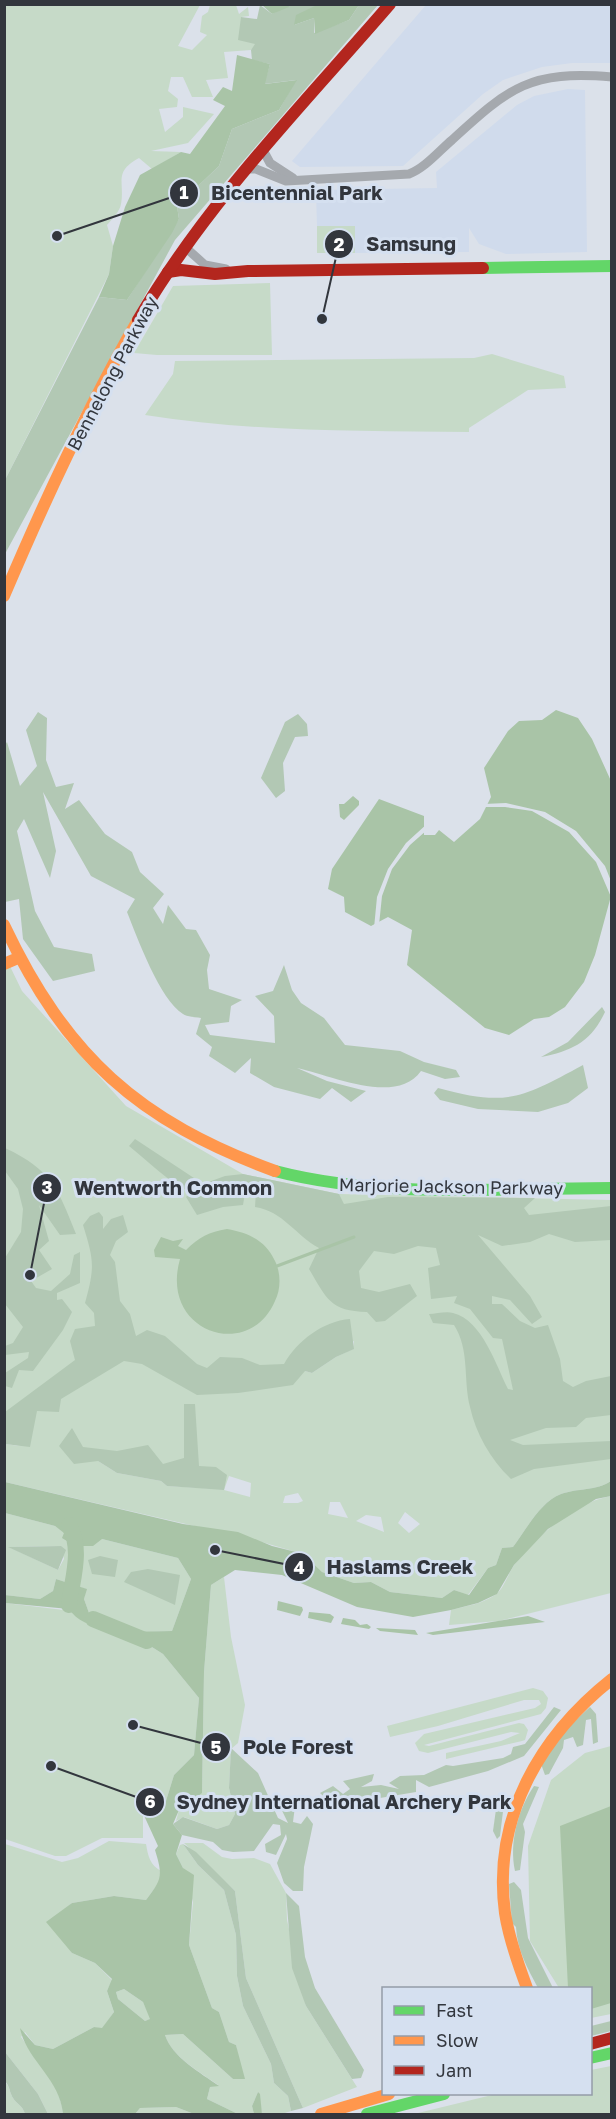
<svg xmlns="http://www.w3.org/2000/svg" width="616" height="2119" font-family="'Golos Text',sans-serif">
<rect width="100%" height="100%" fill="#dbe1ea"/>
<!-- built -->
<g fill="#d0dbec">
<path d="M426 5H611V63H572L542 67 503 80 483 94 403 166 300 167 292 161Z"/>
<path d="M568 89 585 90 587 252 506 254 479 244 469 228V252L355 253 354 226H317L316 190 437 188 436 172 517 105 534 96Z"/>
</g>
<!-- green -->
<g fill="#c6dac8" fill-rule="evenodd">
<path d="M5 5H200L178 46 192 50 207 35 200 32 202 16 208 12 210 5H236L239 14 248 7 249 16 241 17 256 44 251 50 224 52 228 78 206 80 213 97H192L183 77H171L168 91 178 99 177 107 159 109 165 132 183 117V107L214 114 188 143 151 151 181 152 152 169 139 158C113 172 125 182 121 204 120 211 112 219 107 225L113 246 109 274 5 480Z"/>
<rect x="317" y="226" width="38" height="27"/>
<path d="M270 283 272 355H157L134 353 173 286Z"/>
<path d="M492 354 564 376 566 388 528 390 469 428V432C360 431 253 432 145 415L173 374 175 361 474 358Z"/>
<path d="M5 956 22 991 126 1106 243 1174 339 1194 611 1200V1481C596 1491 578 1488 561 1494 540 1502 526 1530 513 1547L502 1548 496 1565 488 1568 468 1595 454 1590 442 1598 390 1592 371 1582 354 1583 322 1572 296 1552 255 1540 5 1482V1444L20 1446 5 1442ZM354 1341 353 1349 336 1357 312 1373 305 1371ZM98 1461 219 1489 167 1486 161 1481 117 1473ZM229 1476 251 1483 250 1497 224 1490ZM298 1493 303 1501 298 1503H283L285 1496ZM330 1502H340L348 1518 328 1514ZM405 1512 420 1524 409 1533 398 1523ZM366 1515 381 1517 384 1532 356 1521Z"/>
<path d="M611 1496V1593L499 1621 449 1625 451 1610C466 1606 482 1604 495 1595 504 1589 508 1573 515 1564 537 1536 575 1502 611 1496Z"/>
<path d="M5 1513 55 1526 65 1533 102 1539 178 1558 191 1579 172 1631 129 1633 163 1654 199 1698 194 1755 174 1775 166 1801 144 1800 143 1802V1838H102L66 1856H55L5 1839V1603L89 1613 84 1599 86 1589 56 1579 53 1591 40 1599 5 1595ZM61 1546 64 1559 58 1570 9 1547Z"/>
<path d="M224 1577 231 1637 245 1705 238 1743 231 1749 229 1788 235 1814 229 1825 217 1829 184 1817 176 1821 179 1810 202 1792 204 1672 211 1585Z"/>
<path d="M533 1688 543 1691 548 1698 546 1708 541 1714 424 1745 429 1746 519 1723 524 1724 528 1730 525 1740 522 1741 446 1759V1753L501 1741 520 1733 511 1732 428 1753 419 1751 415 1743 424 1734 535 1708 541 1704 539 1700H524L438 1726 390 1737 387 1726Z"/>
<path d="M611 1746V2014L591 2018 590 1988H559L530 1941 528 1846 551 1780 585 1753Z"/>
<path d="M109 1841 146 1844C148 1856 150 1865 161 1871L160 1881 146 1900 114 1896 72 1903 57 1916 72 1953 95 1963 112 1980 107 1991 114 2012 102 2029 94 2027 53 2049 35 2045 25 2032 21 2037C38 2061 61 2085 63 2114H48L38 2094 5 2052V1844L62 1862 78 1858Z"/>
<path d="M184 1843H203L222 1857 232 1859 254 1858 270 1864 286 1893 287 1920 306 2006 357 2087 303 2108 246 1978 235 1891Z"/>
<path d="M183 1844 198 1865 224 1890 236 1935 237 1976 243 2006 271 2064 274 2083 288 2096 291 2111 282 2114H262L258 2092 252 2106 254 2114H238L207 2099 210 2087 218 2085C200 2072 172 2057 165 2035L183 2034 233 2079 241 2069 236 2045 229 2042 219 2012 212 2008 189 1945 193 1902 183 1868 176 1854 180 1845Z"/>
<path d="M124 1989 143 2002 151 2019 145 2021 118 1999 116 1992Z"/>
<path d="M611 2066V2114H414L496 2094H590L591 2070Z"/>
<path d="M4 2081C9 2086 9 2088 11 2094 14 2103 23 2105 25 2114H5Z"/>
<path d="M176 2107 194 2114H135L140 2108Z"/>
</g>
<!-- forest -->
<g fill="#b2c8b4">
<path d="M260 5 272 14 288 5H317L294 25 314 18V33L349 20 359 5H378L175 240 5 554V480L99 297 127 300 179 219 177 206 219 166 232 129 279 110 296 80 264 84 270 64 252 60 251 50 255 44 238 40 241 17 257 19Z"/>
<path d="M38 712 47 718 46 760 56 787 74 783 65 809 79 800 105 834 132 852 140 872 164 894 153 908 163 924 168 905 186 929 196 930 210 955 207 970 209 989 242 1000 231 1006 229 1022 205 1025 210 1035 275 1043 274 1016 255 996 273 991 284 965 292 990 301 1003 324 1018 345 1045 400 1051 424 1062 456 1070 460 1077 445 1079 421 1071C396 1106 331 1075 297 1068L327 1081 366 1091 351 1102 332 1088 320 1099 274 1087 250 1073 251 1058 235 1073 209 1056 212 1047 196 1034 201 1018C196 1017 187 1017 183 1014 160 1000 137 937 127 912L135 899 91 876 43 792 56 851 50 878 24 819 17 831 35 911 54 947 92 954 95 971 53 981 23 939 19 899 5 902V745L7 742 20 786 37 766 26 730Z"/>
<path d="M298 714 307 724 308 736 295 737 283 763 285 791 276 798 261 778 285 722Z"/>
<path d="M602 1007 605 1012C591 1042 572 1051 541 1057L568 1042Z"/>
<path d="M583 1065 588 1088 568 1103 538 1112 478 1109 440 1100 434 1093 438 1088C507 1107 522 1098 583 1065Z"/>
<path d="M135 1139 203 1184 225 1176 243 1174 339 1194 344 1204 388 1197 535 1198 524 1208 529 1215 611 1206V1240L575 1242 549 1234 530 1242 502 1246 478 1235 530 1296 542 1317 532 1324 510 1300 492 1296V1304H502L520 1321 535 1328 548 1325 560 1359 563 1381 573 1387 586 1381 611 1376V1415L586 1418 576 1427 546 1428 510 1440 523 1445 611 1441V1459L534 1469 511 1479C491 1460 476 1434 470 1407 463 1379 470 1350 454 1325L433 1323 429 1314C436 1314 446 1311 453 1313 482 1320 496 1365 508 1389L513 1390 502 1339 493 1338 470 1309 454 1303 457 1296 431 1299 428 1268 440 1265 436 1248 418 1246 394 1254 374 1251 359 1271 361 1288 379 1292 410 1284 417 1296 385 1321 376 1322 367 1312C330 1311 327 1299 309 1269L319 1248C295 1235 283 1211 255 1207L256 1191 252 1188 245 1193 243 1205 223 1207 197 1215 186 1197 191 1192C169 1183 148 1161 129 1146Z"/>
<path d="M5 1148C52 1170 58 1189 76 1234L60 1235 39 1205 49 1241 39 1250 52 1269 31 1281 36 1288 51 1291 70 1274 74 1255 80 1252V1283L57 1293V1300L62 1299 72 1312 63 1330 33 1371 19 1370 12 1388 5 1386V1373L28 1358 29 1352 5 1355V1346L13 1343 23 1327 5 1304V1258L21 1232 23 1209 18 1189 5 1171Z"/>
<path d="M99 1212 103 1217V1229L111 1219 123 1215 128 1232 116 1241 110 1255 115 1262 120 1301 130 1314 136 1336 147 1330 165 1336 197 1364 207 1368 220 1357 242 1358 260 1365 284 1364C297 1341 323 1321 350 1319L354 1349 336 1357 312 1373 305 1371 293 1385 238 1393 197 1395 142 1364 124 1361 61 1399 59 1412 37 1411 30 1447 5 1444V1412L75 1360 70 1341 75 1329 95 1326 94 1313 85 1303C95 1267 94 1260 83 1225L90 1216Z"/>
<path d="M184 1404H195L199 1466 216 1467 227 1475 224 1490 167 1486 161 1481 117 1473 98 1461 74 1464 59 1446 72 1428 83 1447 117 1451 148 1445 163 1464 184 1458Z"/>
<path d="M61 1546 66 1550 58 1570 8 1547Z"/>
<path d="M100 1556 118 1560 115 1577 92 1574 88 1560Z"/>
<path d="M148 1569 180 1575 175 1605 124 1582 131 1572Z"/>
<path d="M554 1707 561 1710 524 1756 488 1771 429 1787 416 1780V1792L374 1799 365 1796 345 1801 339 1811 320 1793 333 1786 343 1794 350 1789 343 1781 374 1774 372 1781 361 1787 381 1785 399 1789 389 1783 400 1776 424 1775 446 1765 453 1766 503 1758 511 1754 513 1747 525 1744Z"/>
<path d="M590 1707 596 1714 598 1742 593 1744 591 1719 586 1720 583 1745 577 1747 573 1737 564 1740 563 1748 549 1774 545 1775 541 1764 565 1730Z"/>
<path d="M231 1748 258 1773 278 1818 288 1823 274 1794 278 1793 286 1803 295 1806 293 1822 301 1824 307 1816 313 1824 304 1867 303 1891H293L284 1883 277 1863 287 1839 286 1834 276 1855 266 1852 265 1844 281 1835 280 1825 273 1824 254 1851 233 1852 222 1850 213 1842 182 1835 173 1824 183 1817 217 1829 229 1825 235 1814 229 1788Z"/>
<path d="M534 1786 539 1787 523 1824 525 1832 520 1870 515 1871C509 1842 518 1810 534 1786Z"/>
<path d="M497 1802 504 1803 500 1836 497 1839 493 1831Z"/>
<path d="M183 1844 196 1852 235 1891 246 1978 303 2108 291 2111 288 2096 274 2083 271 2064 243 2006 237 1976 236 1935 224 1890 198 1865Z"/>
<path d="M514 1882 521 1890 528 1938 553 1988H538C528 1969 517 1950 516 1927L512 1923 509 1884Z"/>
<path d="M286 1893 299 1906 305 1957 315 1988 364 2070 361 2078 352 2079 306 2006 292 1968Z"/>
<path d="M611 2021V2031L591 2036V2026Z"/>
<path d="M5 2052 38 2094 48 2114H25C23 2105 14 2103 11 2094 9 2088 9 2086 5 2081Z"/>
</g>
<!-- water -->
<g fill="#a9c4a7" fill-rule="evenodd">
<path d="M262 5H288L289 7 272 14Z"/>
<path d="M317 5H359L349 20 315 34 314 18 294 25 296 15Z"/>
<path d="M237 55 270 64 265 84 297 80 279 110 232 129 219 166 177 206 179 219 172 233 127 300 99 297 109 274 113 246 125 207 140 175 181 152 190 154 225 106 213 100 223 87 232 91Z"/>
<path d="M556 710 578 718 592 739 611 781V896L595 955 584 982 565 1007 549 1017 534 1019 509 1035 485 1028 407 965 412 930 388 917 371 926 345 912 344 897 328 889 332 869 379 799 424 816V835H435L439 830 454 842 480 819 491 797 484 768 508 731 519 721 542 720Z"/>
<path d="M353 796 359 801V805L344 820 340 817 339 804H344Z"/>
<path d="M227 1229C249 1233 265 1240 275 1261 281 1273 281 1289 275 1301 249 1362 159 1332 180 1259L155 1257 154 1250 161 1237 173 1241 183 1239 178 1246 186 1250C199 1237 209 1232 227 1229Z"/>
<path d="M611 1481V1496L596 1499 548 1529 514 1565 497 1594 478 1603 451 1610 413 1617 357 1607 282 1575 235 1570 211 1585 204 1672 202 1793 179 1810 173 1824 182 1835 176 1854 183 1868 194 1875 189 1945 212 2008 219 2012 229 2042 236 2045 245 2079H233L183 2034 165 2035C172 2057 201 2073 219 2086L210 2087 207 2099 238 2114H194L176 2107 140 2108 135 2114H63C60 2078 26 2060 20 2028L35 2045 53 2049 94 2027 102 2028 114 2012 107 1991 112 1979 95 1963 72 1953 46 1922 72 1903 114 1896 146 1900C162 1879 163 1876 155 1850L158 1846 141 1809 143 1802 151 1796 166 1801 174 1775 194 1755 199 1698 163 1654 128 1632 172 1631 191 1579 178 1558 102 1539 93 1546H75L62 1538 64 1533 55 1526 5 1513V1482L183 1524 238 1532 272 1546 296 1552 308 1559 322 1572 354 1583 371 1582 390 1592 442 1598 454 1590 469 1595 488 1568 496 1565 502 1548 513 1547C526 1530 540 1502 561 1494 578 1488 596 1491 611 1481ZM124 1989 143 2002 150 2019 145 2021 118 1999 116 1992Z"/>
<path d="M56 1579 87 1589 84 1599 89 1613 117 1625C100 1630 79 1624 69 1609L5 1603V1595L40 1599 53 1591Z"/>
<path d="M278 1601 302 1607 303 1610 300 1616 277 1610Z"/>
<path d="M309 1612 330 1614 334 1617 331 1623 308 1618Z"/>
<path d="M528 1616 545 1622 433 1635 426 1633Z"/>
<path d="M343 1618 355 1620 360 1625 367 1624 371 1627 369 1629 341 1624Z"/>
<path d="M376 1628 415 1630 418 1635 380 1631Z"/>
<path d="M611 1806V2003L591 2009 590 1988H568L560 1826Z"/>
<path d="M258 2092 260 2094 262 2114H254L252 2106Z"/>
</g>
<!-- pier -->
<g fill="#dbe1ea">
<path d="M506 803 545 812 576 831 605 866 611 881V897L596 862 569 832 532 811 505 807H482L484 804Z"/>
<path d="M428 823 427 830 410 845 392 869 382 896 379 925 374 928 377 897 388 869 406 843Z"/>
</g>
<g fill="none" stroke-linecap="round" stroke-linejoin="round">
<!-- stream -->
<path stroke="#a9c4a7" stroke-width="3" d="M277 1266 354 1237"/>
<!-- river -->
<g stroke="#a9c4a7" stroke-width="16">
<path d="M69 1605C72 1579 83 1550 69 1525"/>
<path d="M93 1619 147 1641"/>
</g>
<!-- street -->
<g stroke="#a5a9ae" stroke-width="9">
<path d="M263 150 270 163 293 178"/>
<path d="M247 169H256L286 181 409 174C425 168 439 151 452 140 510 87 530 70 612 77"/>
<path d="M185 247 205 265 226 269"/>
</g>
<!-- fast -->
<g stroke="#63d668" stroke-width="12">
<path d="M483 268 612 266"/>
<path d="M275 1171C382 1199 502 1188 612 1188"/>
<path d="M590 2058 612 2053"/>
<path d="M367 2114 444 2094"/>
</g>
<!-- slow -->
<g stroke="#ff974d" stroke-width="12">
<path d="M4 596C44 502 87 408 138 320"/>
<path d="M4 925C66 1056 138 1121 275 1171"/>
<path d="M4 964 18 958"/>
<path d="M527 1988C518 1964 509 1939 505 1913 492 1818 540 1736 612 1679"/>
<path d="M321 2114 389 2094"/>
</g>
<!-- jam -->
<g stroke="#b3261e" stroke-width="12">
<path d="M168 272 181 270 215 274 248 271 483 268"/>
<path d="M138 320C206 203 302 106 390 4"/>
<path d="M590 2044 612 2038"/>
</g>
</g>
<g text-anchor="middle" dominant-baseline="central" stroke-width="6" stroke-linejoin="round" paint-order="stroke">
<!-- street labels -->
<g font-size="18" fill="#32363d" stroke="#d5e0f0">
<text transform="translate(112 373) rotate(-62)">Bennelong Parkway</text>
<text transform="translate(451 1186) rotate(1)">Marjorie Jackson Parkway</text>
</g>
</g>
<!-- callouts -->
<path fill="none" stroke="#32363d" stroke-width="2" d="M57 236L184 193M322 319L339 244M30 1275L47 1188M215 1550L299 1567M133 1725L216 1747M51 1766L150 1802"/>
<g fill="#32363d" stroke="#d5e0f0" stroke-width="2">
<circle cx="57" cy="236" r="6"/>
<circle cx="322" cy="319" r="6"/>
<circle cx="30" cy="1275" r="6"/>
<circle cx="215" cy="1550" r="6"/>
<circle cx="133" cy="1725" r="6"/>
<circle cx="51" cy="1766" r="6"/>
<circle cx="184" cy="193" r="15"/>
<circle cx="339" cy="244" r="15"/>
<circle cx="47" cy="1188" r="15"/>
<circle cx="299" cy="1567" r="15"/>
<circle cx="216" cy="1747" r="15"/>
<circle cx="150" cy="1802" r="15"/>
</g>
<g font-size="18" text-anchor="middle" font-weight="bold" fill="#fff">
<text x="184" y="199">1</text>
<text x="339" y="251">2</text>
<text x="47" y="1194">3</text>
<text x="299" y="1574">4</text>
<text x="216" y="1754">5</text>
<text x="150" y="1808">6</text>
</g>
<g font-size="20" text-anchor="middle" font-weight="bold" fill="#32363d" stroke="#d5e0f0" stroke-width="6" stroke-linejoin="round" paint-order="stroke">
<text x="297" y="200">Bicentennial Park</text>
<text x="411" y="251">Samsung</text>
<text x="173" y="1195">Wentworth Common</text>
<text x="400" y="1574">Haslams Creek</text>
<text x="298" y="1754">Pole Forest</text>
<text x="344" y="1809">Sydney International Archery Park</text>
</g>
<!-- border -->
<rect width="616" height="2119" fill="none" stroke="#32363d" stroke-width="12"/>
<!-- legend -->
<rect x="382" y="1987" width="210" height="108" fill="#d5e0f0" stroke="#949ca8" stroke-width="1.5"/>
<rect x="394" y="2006" width="30" height="9" fill="#63d668" stroke="#949ca8" stroke-width="1.5"/>
<text x="436" y="2017" font-size="18" fill="#32363d">Fast</text>
<rect x="394" y="2036" width="30" height="9" fill="#ff974d" stroke="#949ca8" stroke-width="1.5"/>
<text x="436" y="2047" font-size="18" fill="#32363d">Slow</text>
<rect x="394" y="2066" width="30" height="9" fill="#b3261e" stroke="#949ca8" stroke-width="1.5"/>
<text x="436" y="2077" font-size="18" fill="#32363d">Jam</text>
</svg>
